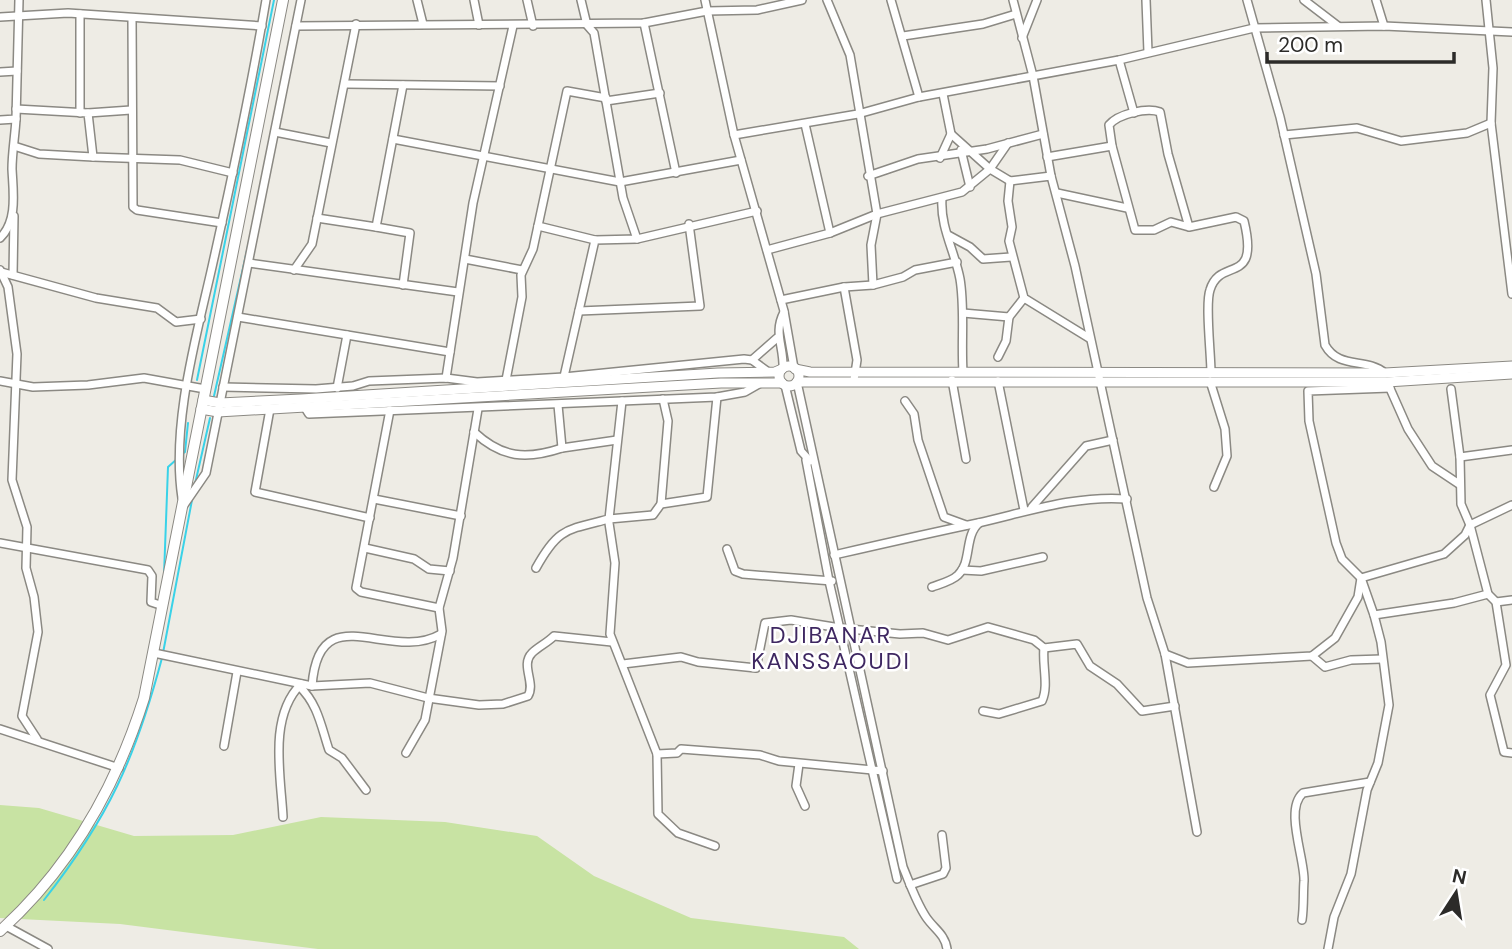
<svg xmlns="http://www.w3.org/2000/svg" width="1512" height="949" font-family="'DM Sans',sans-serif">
<rect width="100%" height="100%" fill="#eeece5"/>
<!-- green -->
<path fill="#c8e3a3" d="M0 805 39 808 134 836 233 835 321 817 445 822 537 836 594 876 691 918 844 937 859 949H318L120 924 0 918Z"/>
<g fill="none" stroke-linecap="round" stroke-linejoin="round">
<!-- stream -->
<g stroke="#39d2e8" stroke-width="2">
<path d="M197 380 274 0"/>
<path d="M214 396 251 233"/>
<path d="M181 455 185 452 188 423"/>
<path d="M195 484 210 418"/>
<path d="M164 575 168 467 177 459"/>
<path d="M163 653 192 500"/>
<path d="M44 900C109 817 135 759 162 658"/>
</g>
<defs>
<g id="minor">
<path d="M417 0 423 24"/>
<path d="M474 0 479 25"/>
<path d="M527 0 533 26"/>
<path d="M581 0 587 25 594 33 623 198 637 239"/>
<path d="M705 0 734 135 784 311 794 368"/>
<path d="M827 0 850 55 877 214 871 245 873 285"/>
<path d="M891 0 919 97"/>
<path d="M1013 0 1033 76 1051 176 1075 266 1147 598 1165 654 1197 832"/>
<path d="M1146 0 1148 52"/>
<path d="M1247 0 1280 117 1316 274 1325 345C1339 370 1366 357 1385 373"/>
<path d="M1304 0 1338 26"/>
<path d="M1376 0 1384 26"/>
<path d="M1486 0 1493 68 1491 123 1512 294"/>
<path d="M80 14V113"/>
<path d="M0 17 68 13 262 26"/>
<path d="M132 19 133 207 137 210 222 223"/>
<path d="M644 23 676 173"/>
<path d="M296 26 644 23 707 11 757 10 802 0"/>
<path d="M903 36 983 24 1016 14"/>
<path d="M1022 38 1037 0"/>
<path d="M1119 60 1134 113"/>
<path d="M0 72 17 71"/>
<path d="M346 84 500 86"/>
<path d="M606 101 660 93"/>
<path d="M16 109 88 113 93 157 180 160 233 173"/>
<path d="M88 113 131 110"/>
<path d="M0 120 16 119 19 0"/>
<path d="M805 124 830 233"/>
<path d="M275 132 331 143"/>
<path d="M951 134 990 169 1010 181 1051 176"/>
<path d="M734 135 858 114 919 97 1119 60 1254 28 1384 26 1512 32"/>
<path d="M1284 135 1357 128 1401 141 1467 133 1491 123"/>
<path d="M393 139 620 182 741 160"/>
<path d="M14 146 39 154 93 157"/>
<path d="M961 150 970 187"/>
<path d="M1047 157 1112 146"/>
<path d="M940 158 951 134 943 94"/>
<path d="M868 176 918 159 987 149 1043 134"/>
<path d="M1010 181 1008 201 1012 227 1009 241 1024 298 1089 338"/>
<path d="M1057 193 1127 208"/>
<path d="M942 199C940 227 955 252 960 279 965 309 961 341 963 372"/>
<path d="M317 218 376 227 403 85"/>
<path d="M538 226 595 240"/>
<path d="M376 227 410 233 403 285"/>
<path d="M1189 227 1168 154 1160 112C1147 107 1118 114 1109 125L1112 146 1135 230H1154L1171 222 1189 227 1236 217 1244 221C1260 287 1220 256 1210 290 1205 304 1211 354 1211 373"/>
<path d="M948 235 970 247 983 259 1011 257"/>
<path d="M0 238C18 221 13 191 12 169 12 153 15 136 16 119"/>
<path d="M767 250 830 233 877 214 962 192 990 169 1008 143"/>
<path d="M465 259 522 270"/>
<path d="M249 263 458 292"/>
<path d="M0 270 8 287 17 354 12 480 27 527 26 568 34 597 38 632 22 716 37 739"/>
<path d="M294 270 312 244 356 24"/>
<path d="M1 272 96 298 157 308 176 322 201 319"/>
<path d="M13 275 14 216"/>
<path d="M844 287 857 360 854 380"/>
<path d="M781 300 844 287 873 285 903 277 915 270 957 262"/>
<path d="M579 311 700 306 689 224"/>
<path d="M963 313 1009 317"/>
<path d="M238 317 450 352"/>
<path d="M998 357 1006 341 1009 317 1024 298"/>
<path d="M752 360 777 338"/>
<path d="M783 368C784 346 773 333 784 312"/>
<path d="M446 378 473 203 513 26"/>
<path d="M506 380 522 297 521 275 533 249 567 91 606 98"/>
<path d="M952 380 966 459"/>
<path d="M0 381 33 387 88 385 144 378 205 389"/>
<path d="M563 381 595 240 637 239 757 211"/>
<path d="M998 381 1024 510"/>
<path d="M1210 381 1225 429 1227 456 1214 487"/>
<path d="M797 382 903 867C910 884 916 902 926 917 934 929 945 934 947 949"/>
<path d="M1388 384 1408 429 1432 466 1459 484"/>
<path d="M785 385 801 451 810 461"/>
<path d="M223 387 316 389 353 386 369 381 446 378 477 382 564 377 744 359 752 360 767 371"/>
<path d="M337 388 347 335"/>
<path d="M1451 389 1460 457 1461 504 1470 525 1488 594 1496 602 1506 665 1490 695 1504 752 1512 753"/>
<path d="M905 401 914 414 918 440 944 517 966 525"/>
<path d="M302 403 309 414 717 397 745 392 759 384"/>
<path d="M558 405 562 448 617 440"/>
<path d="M270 409 255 492 370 518"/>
<path d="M390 410 356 588 361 592 439 608"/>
<path d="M474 432C502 458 526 460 562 448"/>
<path d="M1460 457 1512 450"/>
<path d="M806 460 829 581 897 879"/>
<path d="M182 498C171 425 196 338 212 267 232 178 251 89 266 0"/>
<path d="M374 499 461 516"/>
<path d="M661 504 668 421 663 399"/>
<path d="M184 505 206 473 301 0"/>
<path d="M1032 507 1086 446 1113 440"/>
<path d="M0 543 148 570 152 576 151 602 163 606"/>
<path d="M365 548 414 559 429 569 450 571"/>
<path d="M727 549 735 571 743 574 832 581"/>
<path d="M834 555C882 544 930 533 978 523 1027 512 1075 495 1127 499"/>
<path d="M536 568C558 528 566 530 609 519L622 401"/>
<path d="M962 570 981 571 1043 557"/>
<path d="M932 587C940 584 952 581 958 575 972 562 964 536 979 523"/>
<path d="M1496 602 1512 600"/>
<path d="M1374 615 1454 603 1488 594"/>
<path d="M154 653 312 686 370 683 428 698 479 705 503 704 528 696C536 683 520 665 532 653 538 647 547 643 554 636L612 642"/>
<path d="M1165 654 1188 663 1312 656 1335 638 1358 597 1361 578 1444 554 1465 535 1470 525 1512 505"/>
<path d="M1312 656 1325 667 1351 660 1382 659"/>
<path d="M623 664 681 657 698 662 756 668 765 623 791 620 840 628 900 634 923 633 948 640 988 627 1034 640 1044 648 1077 644 1090 666 1117 684 1142 711 1175 706"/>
<path d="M299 686C318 704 321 726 329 750L342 758 366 790"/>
<path d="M312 686C319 594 389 664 441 634"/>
<path d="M983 711 999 714 1042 701C1049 686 1042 665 1044 648"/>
<path d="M0 729 119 768"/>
<path d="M224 746 237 672"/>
<path d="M406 753 425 720 442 631 439 608 453 558 478 409"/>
<path d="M657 754 677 753 681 749 760 755 779 761 883 771"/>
<path d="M799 764 796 786 805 806"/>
<path d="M283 817C281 776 268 717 301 684"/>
<path d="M715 846 678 833 658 814 657 754 610 634 615 563 609 523V519L653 515 661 504 707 497 717 397"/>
<path d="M910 885 943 874 946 868 942 835"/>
<path d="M1302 920C1304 906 1303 893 1304 881 1305 859 1284 809 1303 793L1370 782"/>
<path d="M6 926 48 949"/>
<path d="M1328 949 1334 917 1351 874 1367 790 1378 763 1389 705 1381 642 1374 615 1361 578 1342 559 1336 543 1309 421 1308 391 1390 388"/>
</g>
<g id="major">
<circle cx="789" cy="376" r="10"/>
<path d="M795 369 810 372 1385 373 1512 366"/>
<path d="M797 382H1387L1512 374"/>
<path d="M203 400 220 403 301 399 718 373 775 372 782 369"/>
<path d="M201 409 218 412 721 383H782"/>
</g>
<path id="highway" d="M0 931C70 868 116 787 144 698L283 0"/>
</defs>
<!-- minor casing -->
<use href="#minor" stroke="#8b8983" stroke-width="10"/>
<!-- major casing -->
<use href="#major" stroke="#8b8983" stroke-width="11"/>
<!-- highway casing -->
<use href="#highway" stroke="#8b8983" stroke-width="12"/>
<!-- minor -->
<use href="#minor" stroke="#fff" stroke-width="7"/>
<!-- major -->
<use href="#major" stroke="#fff" stroke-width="9"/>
<!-- highway -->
<use href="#highway" stroke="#fff" stroke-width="10"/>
</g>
<g text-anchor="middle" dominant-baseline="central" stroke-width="5" stroke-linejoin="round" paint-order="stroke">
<!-- neighbourhood labels -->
<g font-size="23" letter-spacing="2" fill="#3e2761" stroke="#fff">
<text x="831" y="635">DJIBANAR<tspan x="831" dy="26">KANSSAOUDI</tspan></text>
</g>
</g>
<!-- north arrow -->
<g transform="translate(1456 893) rotate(12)" stroke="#ffffff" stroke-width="5" paint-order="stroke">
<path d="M0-5L12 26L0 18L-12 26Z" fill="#2c2b29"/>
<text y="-10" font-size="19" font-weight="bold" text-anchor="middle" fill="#2c2b29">N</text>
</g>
<!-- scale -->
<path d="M1267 52v10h187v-10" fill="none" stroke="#2c2b29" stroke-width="3.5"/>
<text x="1278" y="52" font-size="21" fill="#2c2b29" stroke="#ffffff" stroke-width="5" paint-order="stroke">200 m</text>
</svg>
